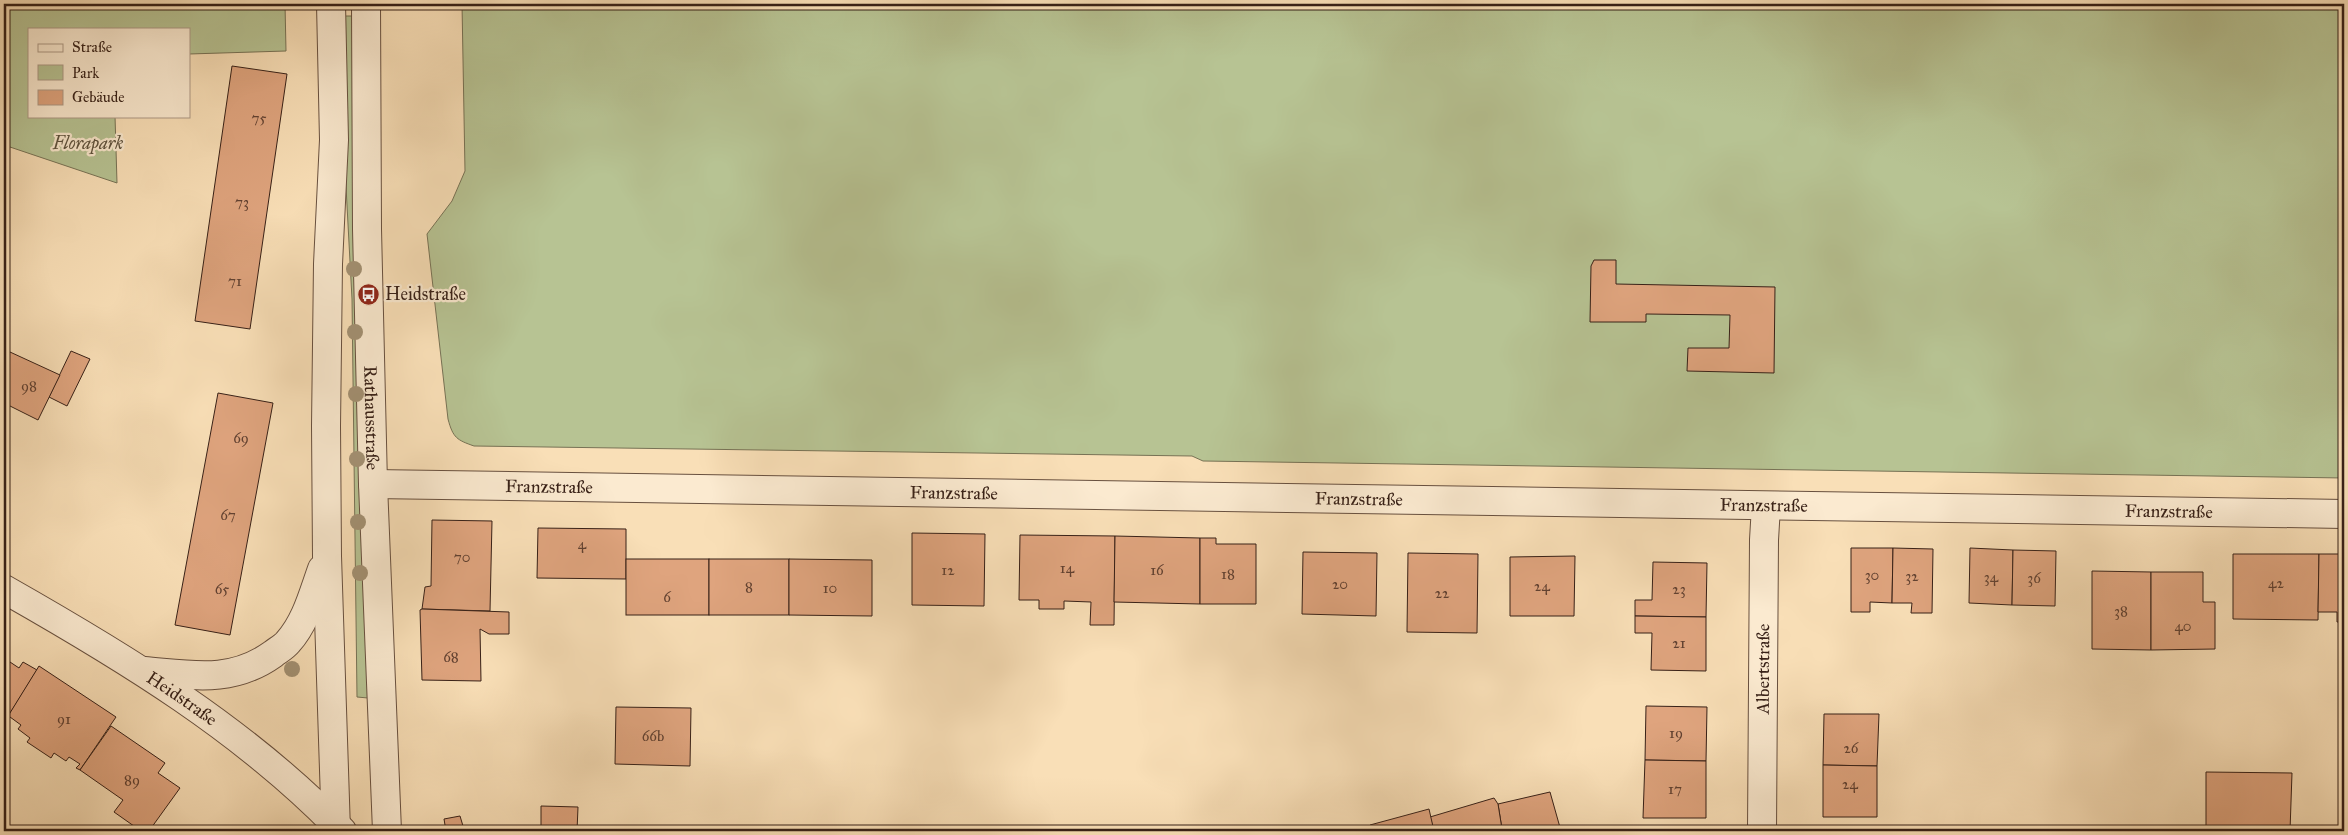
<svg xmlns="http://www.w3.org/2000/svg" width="2348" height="835" font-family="'IM FELL Great Primer',serif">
<rect width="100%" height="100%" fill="#f9dfb7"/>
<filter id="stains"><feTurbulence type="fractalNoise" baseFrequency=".004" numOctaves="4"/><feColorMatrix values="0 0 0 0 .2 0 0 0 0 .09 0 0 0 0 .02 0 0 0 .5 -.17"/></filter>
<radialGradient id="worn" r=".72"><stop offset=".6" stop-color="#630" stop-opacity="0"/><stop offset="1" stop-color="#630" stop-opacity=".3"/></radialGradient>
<!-- green -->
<g fill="#b7c393" stroke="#777255">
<path d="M4 4H285L286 51 189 54V29H29V116H115L117 183 4 145Z"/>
<path d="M462 4H2344V478L1203 461 1192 456 474 446C457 440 453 438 448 419L427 234 452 201 465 171Z"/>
<path d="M343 16H354L363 543 368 698 357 697 352 299 344 149Z"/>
</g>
<!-- building -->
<g fill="#dfa47e" stroke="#372017">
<path d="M232 66 287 74 250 329 195 321Z"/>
<path d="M1594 260H1616V284L1775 287 1774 373 1687 371 1688 348H1729L1730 315 1646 314V322H1590L1591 266Z"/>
<path d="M71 351 90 359 67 406 49 397Z"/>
<path d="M10 352 60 375 38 420 4 403V365Z"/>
<path d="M218 393 273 403 230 635 175 625Z"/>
<path d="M432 520 492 521 490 611 422 609 425 587 431 586Z"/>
<path d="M538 528 626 529V579L537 578Z"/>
<path d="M912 533 985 534 984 606 912 605Z"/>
<path d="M1020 535 1115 536 1114 625H1090L1091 602 1064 601V609H1039V600H1019Z"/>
<path d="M1115 536 1200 538V604L1114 602Z"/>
<path d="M1200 538H1216V544H1256V604H1200Z"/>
<path d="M1851 548H1893L1892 603 1870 602V612H1851Z"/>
<path d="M1893 548 1933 549 1932 613H1911L1912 603H1892Z"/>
<path d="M1970 548 2013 550 2012 605 1969 603Z"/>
<path d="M2013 550 2056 551 2055 606 2012 605Z"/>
<path d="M1303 552 1377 553 1376 616 1302 614Z"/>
<path d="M1408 553 1478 554 1477 633 1407 632Z"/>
<path d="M2233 554H2319L2318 620 2233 619Z"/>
<path d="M2319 554H2344V622H2337V612H2318Z"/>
<path d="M1575 556 1574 616H1510V557Z"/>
<rect x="626" y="559" width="83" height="56"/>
<rect x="709" y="559" width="80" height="56"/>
<path d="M789 559 872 560V616L789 615Z"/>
<path d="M1653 562 1707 563 1706 617 1635 616V600H1652Z"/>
<path d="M2092 571 2151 572V650L2092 649Z"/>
<path d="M2151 572H2203V602H2215V649L2151 650Z"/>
<path d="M422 609 509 612V634H489L480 629 481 681 422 680 420 610Z"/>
<path d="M1635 616 1706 617V671L1651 670 1652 633H1635Z"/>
<path d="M4 658 19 668 23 662 37 670 4 723Z"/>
<path d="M39 666 116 717 80 770 76 768 80 764 69 757 66 761 54 753 51 758 27 742 30 738 18 729 21 725 10 717 7 722 5 721Z"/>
<path d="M1646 706 1707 707 1706 761 1645 760Z"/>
<path d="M616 707 691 708 690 766 615 764Z"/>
<path d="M1824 714H1879L1877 766 1823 765Z"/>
<path d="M111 726 165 763 158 773 180 788 149 831H141L114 812 123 800 80 770Z"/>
<path d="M1645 760 1706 761V818H1643Z"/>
<path d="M1823 765 1877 766V817H1823Z"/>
<path d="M2206 772 2292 773 2290 831H2206Z"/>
<path d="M1550 792 1561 831H1498L1502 829 1498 804Z"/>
<path d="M1494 798 1498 804 1502 829 1498 831H1434L1430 817Z"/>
<path d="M541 806 578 807 577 831H541Z"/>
<path d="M1429 809 1434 831H1372L1370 825Z"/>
<path d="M460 816 463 826 460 827 461 831H446L444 819Z"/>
</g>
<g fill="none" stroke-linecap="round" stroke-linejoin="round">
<defs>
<g id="minor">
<path d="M331 4 334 140 328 264 326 426 327 556 336 831"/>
<path id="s1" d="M366 4 367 229 373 484 387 831"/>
<path id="s2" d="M373 484 2344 514"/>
<path id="s3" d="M4 589C124 657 246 731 342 831"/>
<path d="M144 671C192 675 231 684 273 654 278 650 284 647 288 642 306 622 313 594 322 569"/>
<path id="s4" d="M1762 831 1764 540 1766 506"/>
</g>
</defs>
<!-- minor casing -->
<use href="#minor" stroke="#68503f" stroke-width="30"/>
<!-- minor -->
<use href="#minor" stroke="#fbead0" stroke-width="28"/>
</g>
<!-- trees -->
<g fill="#a39173">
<circle cx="354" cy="269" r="8"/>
<circle cx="355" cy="332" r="8"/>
<circle cx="356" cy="394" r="8"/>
<circle cx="357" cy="459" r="8"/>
<circle cx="358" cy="522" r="8"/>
<circle cx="360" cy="573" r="8"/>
<circle cx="292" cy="669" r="8"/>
</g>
<!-- icons -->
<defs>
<symbol id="bus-disc" viewBox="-11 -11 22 22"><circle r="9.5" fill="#8f2418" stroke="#fbead0"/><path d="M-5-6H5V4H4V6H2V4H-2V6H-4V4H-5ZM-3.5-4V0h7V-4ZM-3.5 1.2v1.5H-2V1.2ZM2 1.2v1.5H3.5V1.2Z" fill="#fff"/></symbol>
</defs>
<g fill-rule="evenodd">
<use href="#bus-disc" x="356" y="282" width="25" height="25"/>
</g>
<g text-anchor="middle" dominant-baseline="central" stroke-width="4.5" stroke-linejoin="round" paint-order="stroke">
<!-- number labels -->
<g font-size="15" fill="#614131">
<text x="259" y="118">75</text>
<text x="242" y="202">73</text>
<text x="235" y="281">71</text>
<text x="29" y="386">98</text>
<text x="241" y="438">69</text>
<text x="228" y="515">67</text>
<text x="582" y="544">4</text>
<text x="462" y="557">70</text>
<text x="1067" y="568">14</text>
<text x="948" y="570">12</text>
<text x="1157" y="570">16</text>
<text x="1228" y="574">18</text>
<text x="1872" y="575">30</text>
<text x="1912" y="576">32</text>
<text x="1991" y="577">34</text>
<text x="2034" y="578">36</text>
<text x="2276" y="583">42</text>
<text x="1340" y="584">20</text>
<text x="1542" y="586">24</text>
<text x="749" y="587">8</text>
<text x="830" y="588">10</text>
<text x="222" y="589">65</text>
<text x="1679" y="589">23</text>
<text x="1442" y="593">22</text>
<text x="667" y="597">6</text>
<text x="2121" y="611">38</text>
<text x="2183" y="626">40</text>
<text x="1679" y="643">21</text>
<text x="451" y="657">68</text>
<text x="64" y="719">91</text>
<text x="1676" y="733">19</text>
<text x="653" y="736">66b</text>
<text x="1851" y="748">26</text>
<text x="132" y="780">89</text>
<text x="1850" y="784">24</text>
<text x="1675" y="789">17</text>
</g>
<!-- park labels -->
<g font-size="18" font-style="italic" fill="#5d513c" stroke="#fbead0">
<text x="88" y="143">Florapark</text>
</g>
<!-- poi labels -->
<g font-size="18" fill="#372017" stroke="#fbead0" text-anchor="start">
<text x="385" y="294">Heidstraße</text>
</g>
<!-- street labels -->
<g font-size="18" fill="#372017" stroke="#fbead0">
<text stroke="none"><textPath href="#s1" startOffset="414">Rathausstraße</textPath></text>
<text stroke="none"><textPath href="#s2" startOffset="176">Franzstraße</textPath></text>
<text stroke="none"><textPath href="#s2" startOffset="581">Franzstraße</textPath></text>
<text stroke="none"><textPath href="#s2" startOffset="986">Franzstraße</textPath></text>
<text stroke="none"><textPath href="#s2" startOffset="1391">Franzstraße</textPath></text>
<text stroke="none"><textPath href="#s2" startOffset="1796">Franzstraße</textPath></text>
<text stroke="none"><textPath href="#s4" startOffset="162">Albertstraße</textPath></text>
<text stroke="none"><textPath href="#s3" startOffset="209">Heidstraße</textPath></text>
</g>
</g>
<!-- margin -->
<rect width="2348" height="835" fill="none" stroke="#f9dfb7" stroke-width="20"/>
<rect x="5" y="5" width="2338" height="825" fill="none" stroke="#372017" stroke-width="2.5"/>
<rect x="10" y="10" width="2328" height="815" fill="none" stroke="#372017"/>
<!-- legend -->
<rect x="28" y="28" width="162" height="90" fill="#fbead0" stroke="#ad9986"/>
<rect x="38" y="44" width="25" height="8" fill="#fbead0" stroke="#ad9986"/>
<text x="72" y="52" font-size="15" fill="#372017">Straße</text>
<rect x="38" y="65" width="25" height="15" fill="#b7c393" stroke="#ad9986"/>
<text x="72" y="78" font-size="15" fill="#372017">Park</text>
<rect x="38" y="90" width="25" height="15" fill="#dfa47e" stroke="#ad9986"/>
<text x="72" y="102" font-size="15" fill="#372017">Gebäude</text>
<rect width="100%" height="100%" filter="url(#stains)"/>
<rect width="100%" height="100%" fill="url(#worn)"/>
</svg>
